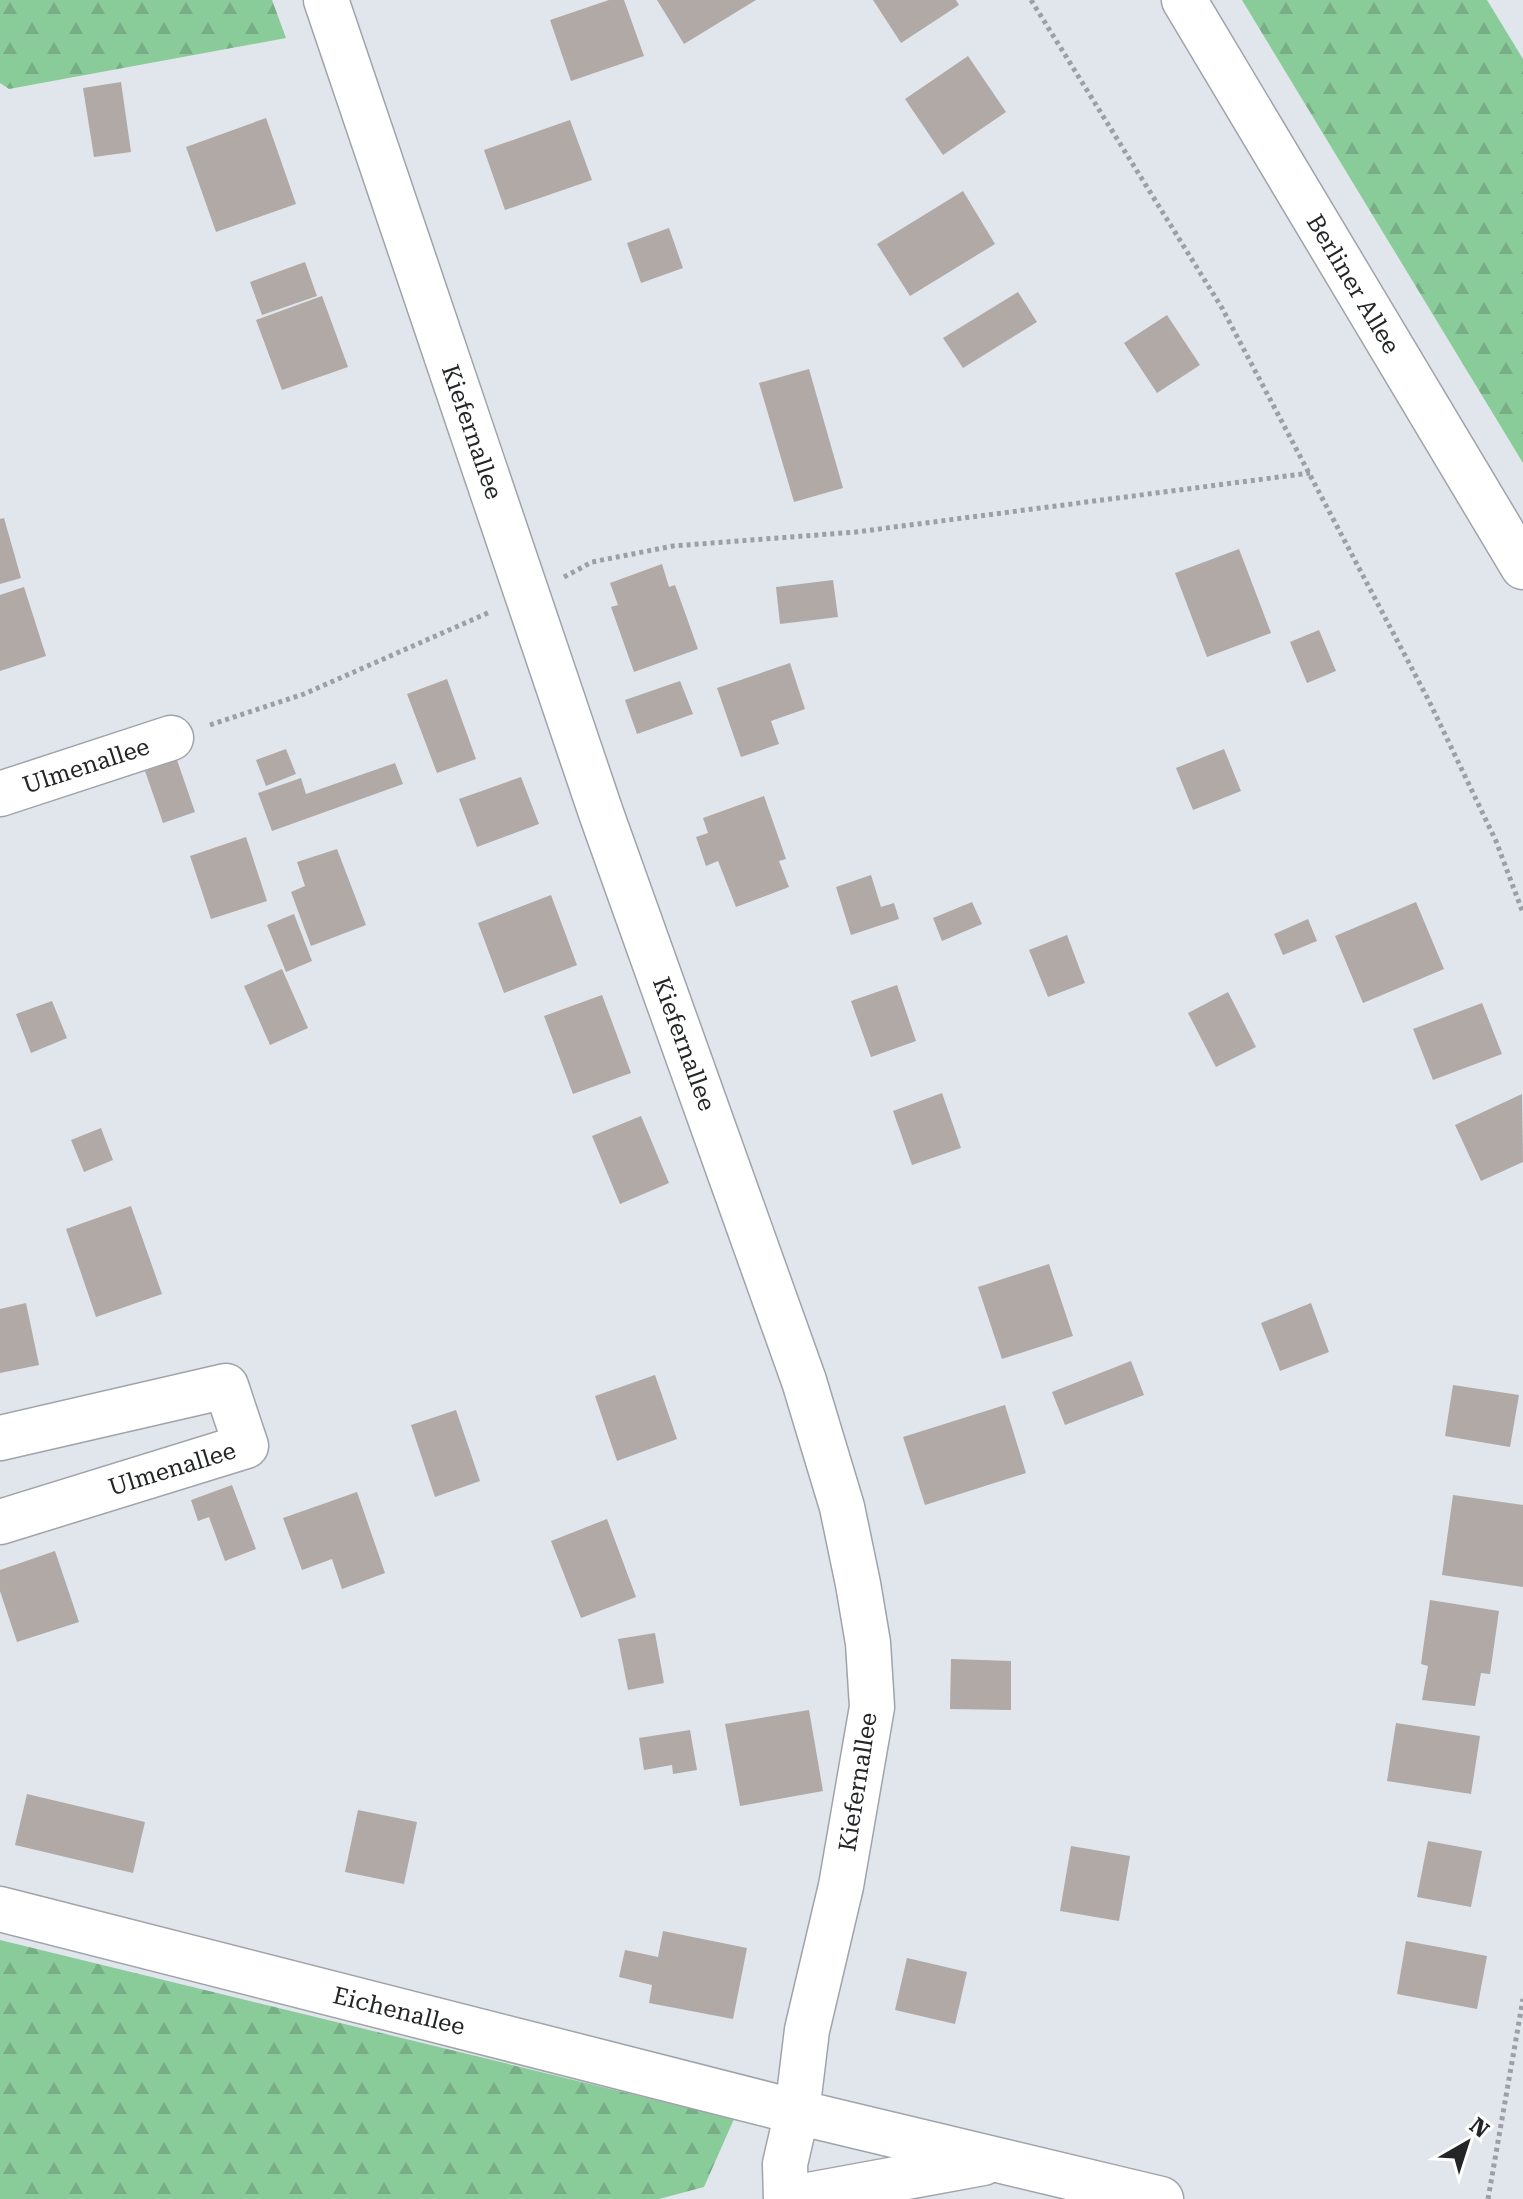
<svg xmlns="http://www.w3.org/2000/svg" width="1523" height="2199" font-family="'Roboto Serif',serif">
<defs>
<pattern id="forest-firs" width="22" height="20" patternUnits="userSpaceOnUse" patternTransform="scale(2)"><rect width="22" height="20" fill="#8acb9a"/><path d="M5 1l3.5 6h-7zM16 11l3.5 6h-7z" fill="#77ae85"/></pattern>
</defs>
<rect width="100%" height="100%" fill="#e0e6ec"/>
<!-- forest -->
<g fill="url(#forest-firs)">
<path d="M0 0H272L286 38 9 89 0 83Z"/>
<path d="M1242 0H1487L1523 59V463Z"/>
<path d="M0 1940 734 2119 704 2187 659 2199H0Z"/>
</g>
<!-- building -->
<g fill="#b0a9a5">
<path d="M609 0H624L644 56 571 81 550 20Z"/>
<path d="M657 0H756L684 44Z"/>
<path d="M873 0H956L959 5 901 43Z"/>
<path d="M968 56 1006 112 943 155 905 99Z"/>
<path d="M121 82 131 152 94 157 83 88Z"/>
<path d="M266 118 296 204 216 232 186 147Z"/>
<path d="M570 120 592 180 505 210 484 150Z"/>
<path d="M963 191 995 244 910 296 877 244Z"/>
<path d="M669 228 683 268 641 283 627 243Z"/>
<path d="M305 262 317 296 262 315 250 282Z"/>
<path d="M1018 292 1037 322 963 368 943 338Z"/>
<path d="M322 296 348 367 282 390 256 320Z"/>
<path d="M1167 315 1200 365 1157 393 1124 343Z"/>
<path d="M809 369 843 488 794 502 759 383Z"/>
<path d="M4 518 21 578 0 584V519Z"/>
<path d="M1239 549 1271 633 1207 657 1175 573Z"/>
<path d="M662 564 669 587 675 585 698 649 634 672 611 607 618 605 610 583Z"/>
<path d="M833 580 838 617 780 624 776 587Z"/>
<path d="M24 587 46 656 0 671V595Z"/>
<path d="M1319 630 1336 671 1307 683 1290 642Z"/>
<path d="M790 663 805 709 771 721 779 744 741 757 717 688Z"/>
<path d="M447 679 476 759 437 773 407 694Z"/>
<path d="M680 681 693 714 637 734 625 700Z"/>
<path d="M286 749 296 774 266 786 256 760Z"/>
<path d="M1224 749 1241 791 1193 810 1176 768Z"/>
<path d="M177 760 195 812 163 823 145 771Z"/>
<path d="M395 763 403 784 272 831 258 793 301 778 306 794Z"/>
<path d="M521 777 539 824 477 847 459 799Z"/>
<path d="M764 796 786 859 779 861 789 887 736 907 718 861 706 866 696 837 708 833 703 818Z"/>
<path d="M246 837 267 901 211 919 190 856Z"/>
<path d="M337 849 366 925 311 946 291 892 305 886 297 862Z"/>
<path d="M871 875 881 907 894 903 899 919 851 935 836 887Z"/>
<path d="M551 895 577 965 504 993 478 923Z"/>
<path d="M972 902 982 924 942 941 933 918Z"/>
<path d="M1416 902 1444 969 1363 1003 1335 936Z"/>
<path d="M294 914 312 961 286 972 267 925Z"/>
<path d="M1308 919 1317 941 1283 955 1274 934Z"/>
<path d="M1067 935 1085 983 1048 997 1029 950Z"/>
<path d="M282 969 308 1028 270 1045 244 986Z"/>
<path d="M897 985 916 1041 871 1057 851 1001Z"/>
<path d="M1228 992 1256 1047 1216 1067 1188 1013Z"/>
<path d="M602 995 631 1073 573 1094 544 1016Z"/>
<path d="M52 1001 67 1038 31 1053 16 1014Z"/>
<path d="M1482 1003 1502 1054 1433 1080 1413 1029Z"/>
<path d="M942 1093 961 1148 912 1165 893 1111Z"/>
<path d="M1522 1094 1523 1162 1481 1181 1455 1125Z"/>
<path d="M641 1116 669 1183 620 1204 592 1136Z"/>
<path d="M101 1128 113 1160 84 1172 71 1140Z"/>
<path d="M131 1206 162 1294 96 1317 66 1229Z"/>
<path d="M1049 1264 1073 1336 1002 1359 978 1287Z"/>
<path d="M26 1303 39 1365 0 1373V1309Z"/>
<path d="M1311 1303 1329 1352 1280 1371 1261 1323Z"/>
<path d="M1131 1361 1144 1395 1065 1425 1052 1392Z"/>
<path d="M655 1375 677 1439 617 1461 595 1396Z"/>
<path d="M1453 1385 1519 1395 1510 1447 1445 1436Z"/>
<path d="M1005 1405 1026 1473 925 1505 903 1437Z"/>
<path d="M456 1410 480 1481 435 1497 411 1425Z"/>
<path d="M232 1485 256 1549 225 1561 209 1517 198 1521 191 1500Z"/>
<path d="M357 1492 385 1573 342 1589 332 1559 302 1570 283 1518Z"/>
<path d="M1453 1495 1523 1505V1587L1442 1575Z"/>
<path d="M607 1519 636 1597 581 1618 551 1541Z"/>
<path d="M55 1551 79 1622 17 1642 0 1591V1570Z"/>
<path d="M1430 1600 1499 1611 1490 1674 1481 1673 1475 1706 1422 1700 1428 1666 1421 1664Z"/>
<path d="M655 1633 664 1683 628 1690 618 1639Z"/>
<path d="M951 1659 1011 1661V1710L950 1709Z"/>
<path d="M809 1710 823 1791 740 1806 725 1724Z"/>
<path d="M1396 1723 1480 1736 1471 1794 1387 1781Z"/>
<path d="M690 1730 697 1770 673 1774 672 1765 644 1770 639 1738Z"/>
<path d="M27 1794 145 1822 133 1873 15 1845Z"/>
<path d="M358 1810 417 1822 404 1884 345 1872Z"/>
<path d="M1428 1841 1482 1851 1471 1907 1417 1897Z"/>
<path d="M1071 1846 1130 1856 1119 1921 1060 1911Z"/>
<path d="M663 1931 747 1948 733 2019 649 2003 652 1985 619 1977 625 1950 658 1957Z"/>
<path d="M1406 1941 1487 1956 1477 2009 1397 1994Z"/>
<path d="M907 1958 967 1972 955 2024 895 2010Z"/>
</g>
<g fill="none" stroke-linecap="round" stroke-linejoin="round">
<defs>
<g id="minor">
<path d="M326 0 601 813 804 1381 842 1507 858 1584 868 1643 872 1707 841 1886 807 2030 797 2112 785 2164 786 2199"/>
<path d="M0 794 171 738"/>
<path d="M0 1438 226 1386 246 1446 0 1522"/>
<path d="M0 1909 797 2112 1161 2199"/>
<path d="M787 2199 983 2163"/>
</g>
<path id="secondary" d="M1184 0 1523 567"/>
</defs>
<!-- minor casing -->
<use href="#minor" stroke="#9fa4aa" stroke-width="47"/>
<!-- secondary casing -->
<use href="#secondary" stroke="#9fa4aa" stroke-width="47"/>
<!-- path -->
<g stroke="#9ca0a5" stroke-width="5" stroke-dasharray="4 4" stroke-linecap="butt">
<path d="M1031 0 1222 308 1429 701 1496 841 1523 913"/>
<path d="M564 577 592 562 673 546 856 532 1310 473"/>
<path d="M210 725 304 694 490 612"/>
<path d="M1488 2199 1523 1999"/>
</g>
<!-- minor -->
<use href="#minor" stroke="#fff" stroke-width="44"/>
<!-- secondary -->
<use href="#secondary" stroke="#fff" stroke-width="44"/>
</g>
<g text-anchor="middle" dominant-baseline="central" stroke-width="8" stroke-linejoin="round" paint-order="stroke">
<!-- street labels -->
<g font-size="24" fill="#232527" stroke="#fff">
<text transform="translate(1353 284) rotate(59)">Berliner Allee</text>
<text transform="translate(472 432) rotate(71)">Kiefernallee</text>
<text transform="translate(86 766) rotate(-18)">Ulmenallee</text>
<text transform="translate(684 1044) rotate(70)">Kiefernallee</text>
<text transform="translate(172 1469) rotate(-17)">Ulmenallee</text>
<text transform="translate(858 1782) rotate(-81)">Kiefernallee</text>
<text transform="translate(399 2011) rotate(14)">Eichenallee</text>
</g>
</g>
<!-- north arrow -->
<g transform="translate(1467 2143) rotate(39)" stroke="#ffffff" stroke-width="6" paint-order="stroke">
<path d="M0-6L14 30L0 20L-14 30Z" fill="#232527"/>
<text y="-12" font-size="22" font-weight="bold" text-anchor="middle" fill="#232527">N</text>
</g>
</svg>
